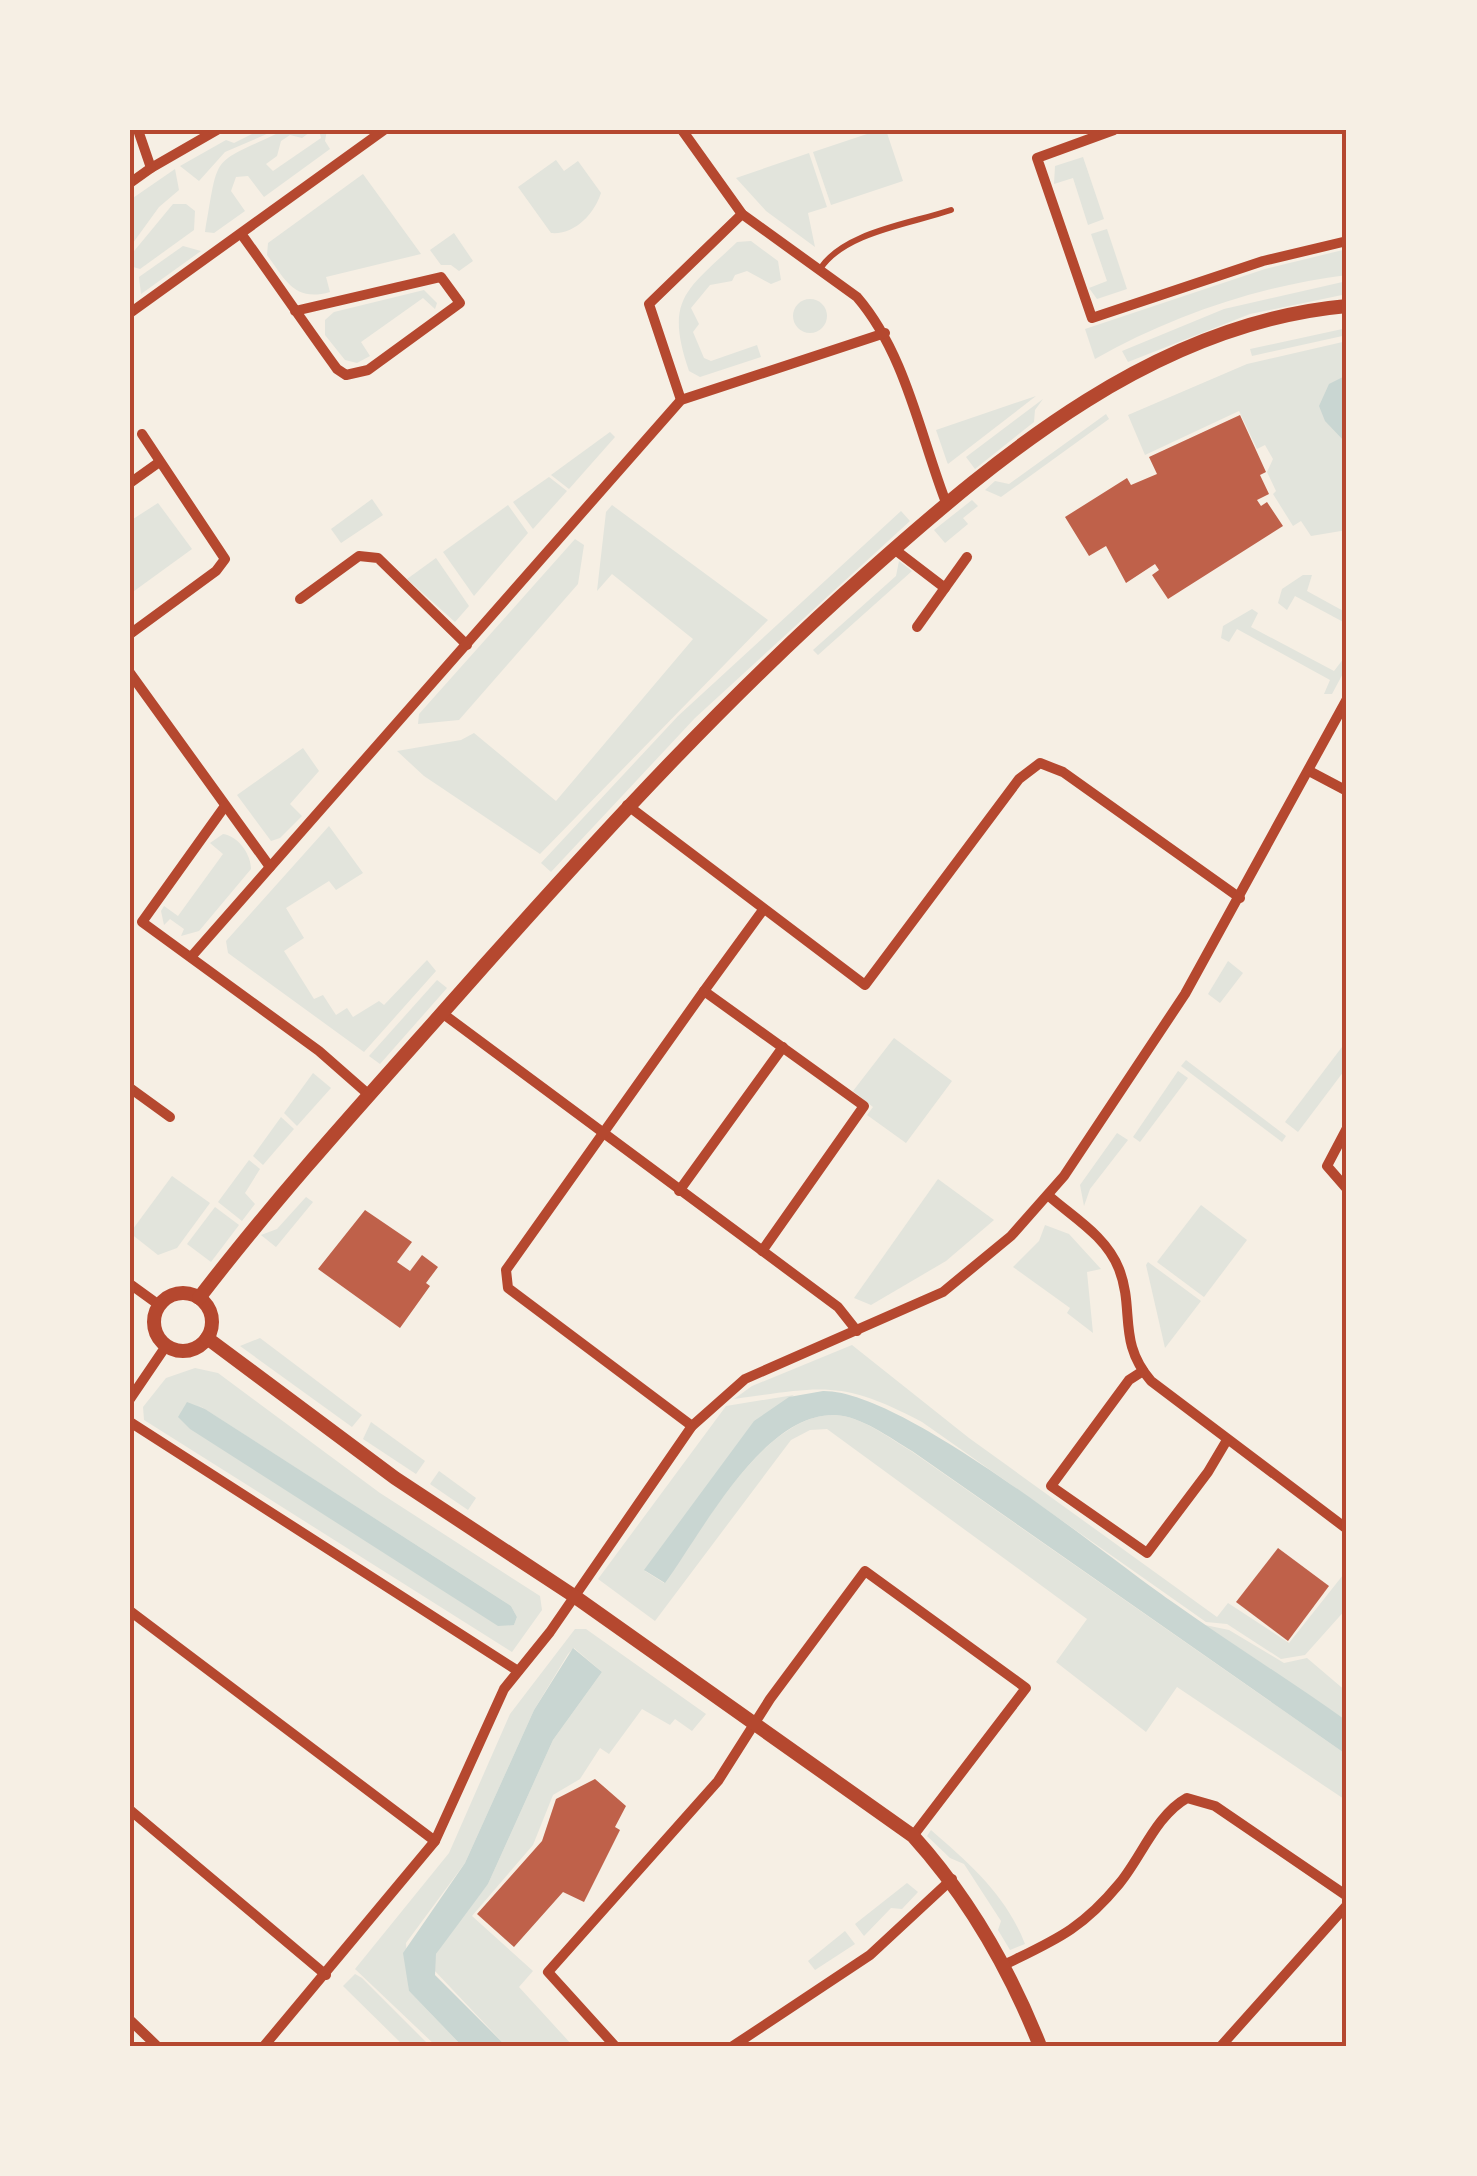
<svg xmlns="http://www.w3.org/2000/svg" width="1477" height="2176" font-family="'Zilla Slab',serif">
<rect width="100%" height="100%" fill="#f6efe4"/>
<!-- green -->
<g fill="#e2e4dc" fill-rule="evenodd">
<path d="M260 130H276L225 152 199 181 180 166 226 140 234 143Z"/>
<path d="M284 130H313L302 138 290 135 281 141 277 156 266 164 273 171 321 138 319 130H327L325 141 330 149 264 197 248 176 236 177 231 191 245 211 214 233 205 232C220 149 209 167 284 130Z"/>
<path d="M879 130H886L903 181 831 205 813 152Z"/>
<path d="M809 153 827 207 808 213 815 247 766 211 736 178Z"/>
<path d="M1083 157 1104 219 1088 225 1073 178 1054 184 1055 166Z"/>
<path d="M556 160 564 171 578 161 601 193C594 214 575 235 551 233L518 187Z"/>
<path d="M175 169 179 190 159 207 130 247V200Z"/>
<path d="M363 174 421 254 326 277 330 292C295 302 286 281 267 255L268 243Z"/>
<path d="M173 204H186L195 211 194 230 140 269 130 266V256Z"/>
<path d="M1107 229 1127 289 1097 299 1089 288 1107 281 1091 234Z"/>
<path d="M454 233 473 261 459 271 451 265H441L430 250Z"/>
<path d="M751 241 778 261 781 280 771 284 747 271 735 275 732 281 710 285 691 308 699 324 693 332 704 358 711 361 757 345 761 357 700 377 689 371C664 298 687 290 737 242Z"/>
<path d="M183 246 201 251 141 294 139 277Z"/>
<path d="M1347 249V275C1259 286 1173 315 1095 359L1085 329 1265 269Z"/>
<path d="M1347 281V294L1250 314 1128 362 1122 351 1224 309Z"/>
<path d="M424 290 437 303 435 309 423 298 361 342 370 356 357 363 345 360 325 335V320L334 312Z"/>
<circle cx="810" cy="316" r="17"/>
<path d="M1347 328V335L1252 356 1250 349Z"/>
<path d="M1347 341V530L1311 536 1301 521 1293 526 1273 494 1276 491 1267 472 1273 459 1265 445 1257 449 1239 411 1145 455 1128 415 1247 364Z"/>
<path d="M1036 396 948 464 947 462 936 430Z"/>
<path d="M1043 399 1035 410 1034 422 975 469 966 457Z"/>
<path d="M1106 414 1109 419 1001 497 985 490 995 481 1009 484Z"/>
<path d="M610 432 615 437 569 489 551 475Z"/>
<path d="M549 477 567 491 533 529 513 502Z"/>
<path d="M372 499 383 515 341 543 331 529Z"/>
<path d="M972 500 978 506 963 518 968 524 945 543 934 530Z"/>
<path d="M158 503 192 549 130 594V521Z"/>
<path d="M508 505 528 533 474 596 443 552Z"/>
<path d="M612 505 768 620 540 854 424 776 397 751 461 740 474 733 556 801 693 639 612 574 597 591 606 512Z"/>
<path d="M901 511 910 521 695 718 551 872 541 863 678 716Z"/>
<path d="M575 539 584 545 578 584 459 720 418 724 419 714Z"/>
<path d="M436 558 469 606 455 622 407 579Z"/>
<path d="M899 561 912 571 818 655 813 650 896 576Z"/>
<path d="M1312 575 1307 591 1347 613V624L1295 596 1287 610 1278 603 1282 589 1303 575Z"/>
<path d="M1252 609 1258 613 1251 627 1334 671 1344 658 1347 666 1332 694H1324L1330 680 1237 629 1229 642 1221 638 1223 626Z"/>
<path d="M303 748 319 771 290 804 302 816 280 838 271 841 237 795Z"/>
<path d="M329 826 363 873 336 890 329 881 286 908 304 938 284 951 314 999 323 995 336 1015 347 1008 353 1017 379 1001 384 1005 427 960 436 971 364 1052 228 953 226 941Z"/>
<path d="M223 834C238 836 251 854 251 869L199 931 181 936 184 929 170 919 164 925 161 911 164 906 178 916 223 854 210 843Z"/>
<path d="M1228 961 1243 973 1220 1003 1208 994Z"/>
<path d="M437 980 447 988 380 1064 369 1056Z"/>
<path d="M894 1038 952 1081 906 1143 867 1115 873 1107 853 1091Z"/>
<path d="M1342 1047 1347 1051V1067L1298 1132 1285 1122Z"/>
<path d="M1186 1060 1286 1136 1282 1142 1181 1066Z"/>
<path d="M1178 1071 1188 1078 1140 1142 1133 1137Z"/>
<path d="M313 1073 331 1088 297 1126 284 1113Z"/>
<path d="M281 1117 294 1129 263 1165 253 1156Z"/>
<path d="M1117 1133 1128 1140 1090 1189 1084 1206 1080 1185Z"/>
<path d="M249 1160 260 1169 245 1193 255 1204 242 1221 218 1202Z"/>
<path d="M172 1176 210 1203 177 1248 158 1255 130 1233Z"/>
<path d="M938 1179 994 1220 946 1261 871 1305 854 1298Z"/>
<path d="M306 1197 313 1202 276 1247 261 1235 277 1229Z"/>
<path d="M1201 1205 1247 1240 1204 1297 1157 1262Z"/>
<path d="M215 1207 239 1225 211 1262 187 1244Z"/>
<path d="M1045 1225 1069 1234 1101 1269 1087 1272 1093 1333 1067 1313 1070 1308 1013 1267 1039 1241Z"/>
<path d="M1148 1262 1201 1301 1165 1348 1146 1265Z"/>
<path d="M260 1338 362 1415 352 1427 240 1346Z"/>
<path d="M852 1345 969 1438 1217 1617 1228 1603 1289 1643 1347 1570V1608L1305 1655 1281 1659 1227 1624 1206 1622 922 1422C841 1379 822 1387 734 1399L752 1386Z"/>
<path d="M195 1368 218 1373 380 1493 540 1596 542 1610 512 1652 144 1420 143 1407 166 1378ZM197 1404 511 1606 517 1617 514 1625Z"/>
<path d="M794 1395 754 1422 645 1571 664 1583C702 1531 764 1413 835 1415 861 1416 889 1438 911 1451L1347 1755V1801L1177 1687 1146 1732 1056 1662 1087 1619 827 1429 810 1430 791 1440 655 1621 598 1579 726 1406Z"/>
<path d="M371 1422 425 1461 416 1474 363 1439Z"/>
<path d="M439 1471 476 1498 468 1510 430 1484Z"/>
<path d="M1205 1625 1229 1630 1284 1663 1307 1658 1347 1692V1721Z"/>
<path d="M575 1629H586L706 1714 692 1731 675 1719 670 1725 642 1709 609 1754 600 1748 580 1779 553 1795 533 1845 472 1916 533 1971 519 1987 573 2046H506L433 1969 436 1954 448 1935 488 1884 553 1740 602 1672 574 1648 568 1654 534 1710 465 1863 406 1943 409 1991 462 2046H436L355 1969 449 1853 510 1714Z"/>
<path d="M931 1830C970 1864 1006 1895 1025 1944L1010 1950 998 1930 1001 1921 964 1864 950 1858 927 1836Z"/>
<path d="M907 1883 918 1892 902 1909 891 1908 864 1936 855 1924Z"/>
<path d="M845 1931 855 1944 815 1970 808 1961Z"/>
<path d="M355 1974 362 1978 430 2046H404L343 1986Z"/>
</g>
<!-- water -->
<g fill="#c9d6d2">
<path d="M1347 375V444L1325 421 1319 406 1329 384Z"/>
<path d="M823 1391C903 1390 1098 1550 1171 1601 1229 1642 1289 1680 1347 1721V1755L912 1451C890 1438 861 1416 835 1415 763 1413 703 1531 665 1583L644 1570 754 1421 789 1397Z"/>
<path d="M187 1402 205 1409 511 1606 517 1617 514 1625 498 1626 190 1429 178 1417Z"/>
<path d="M573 1648 602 1672 553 1740 488 1884 436 1954 435 1975 506 2046H462L409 1991 403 1953 465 1863 534 1710Z"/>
</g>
<!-- building -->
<g fill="#bf614a">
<path d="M1240 415 1266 472 1260 475 1269 494 1257 500 1261 506 1267 502 1283 526 1168 599 1152 575 1159 570 1155 564 1126 583 1106 546 1089 556 1065 517 1127 478 1131 485 1157 474 1149 457Z"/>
<path d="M365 1210 412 1242 397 1262 410 1271 422 1255 438 1267 426 1283 430 1286 400 1328 318 1269Z"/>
<path d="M1278 1548 1329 1586 1288 1641 1236 1602Z"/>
<path d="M595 1779 626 1806 615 1827 620 1830 584 1902 563 1892 514 1947 477 1914 542 1841 556 1799Z"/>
</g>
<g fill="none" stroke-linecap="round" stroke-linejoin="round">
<!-- service -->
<path stroke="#b5482f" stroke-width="6" d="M820 269C844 232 910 224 951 210"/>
<!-- minor -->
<g stroke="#b5482f" stroke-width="10">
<path d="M138 130 151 168 217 130"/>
<path d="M682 130 742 214 857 297C906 354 920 436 947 505"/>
<path d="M1114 130 1037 158 1092 318 1263 261 1347 241"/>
<path d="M130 183 151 168"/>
<path d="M242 235C274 279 305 325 337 369L346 375 368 370 460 303 441 277 295 311"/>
<path d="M130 313 384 130"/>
<path d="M681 400 649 304 742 214"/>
<path d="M130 483 158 463"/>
<path d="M894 549 945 588"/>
<path d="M300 599 359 556 378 558 467 645"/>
<path d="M917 627 967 557"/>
<path d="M130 634 216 571 225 559 142 434"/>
<path d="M130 673 270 867"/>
<path d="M1311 772 1347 791"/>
<path d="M627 805 865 985 1019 779 1040 763 1063 772 1240 898"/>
<path d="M225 806 142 922 319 1051 368 1094"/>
<path d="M191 957 681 400 885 333"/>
<path d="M442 1013 838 1307 857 1331"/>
<path d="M130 1088 170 1117"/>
<path d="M1347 1128 1327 1166 1347 1189"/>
<path d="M679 1191 783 1047"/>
<path d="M1049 1196C1074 1218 1106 1236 1119 1269 1135 1310 1117 1342 1151 1381L1347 1529"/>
<path d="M762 1251 864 1106 704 991 763 910"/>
<path d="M130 1284 159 1305"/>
<path d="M1143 1371 1129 1380 1051 1486 1147 1553 1208 1472 1227 1440"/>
<path d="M130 1399 166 1346"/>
<path d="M130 1422 518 1671"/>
<path d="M692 1426 508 1288 506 1270 704 991"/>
<path d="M130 1611 435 1841"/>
<path d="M130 1810 326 1975"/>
<path d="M1004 1965C1055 1940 1081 1930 1119 1884 1141 1858 1156 1815 1187 1798L1215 1806 1347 1896"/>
<path d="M130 2020 157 2046"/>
<path d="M264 2046 435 1841 504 1689 550 1632 692 1426 745 1379 943 1292 1011 1236 1064 1176 1185 994 1347 699"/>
<path d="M615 2046 548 1972 718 1781 770 1699 865 1571 1026 1688 913 1836"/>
<path d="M733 2046 870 1955 952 1879"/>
<path d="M1221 2046 1347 1905"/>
</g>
<!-- tertiary -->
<g stroke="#b5482f" stroke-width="14">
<circle cx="183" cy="1322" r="29"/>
<path d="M199 1298C288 1182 386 1077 482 968 605 830 728 696 867 573 1003 452 1157 323 1347 306"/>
<path d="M207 1338 395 1478 574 1596 913 1836C969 1898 1009 1968 1040 2046"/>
</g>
</g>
<!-- border -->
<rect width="1477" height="2176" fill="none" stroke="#f6efe4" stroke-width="265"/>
<rect x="132" y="132" width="1212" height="1912" fill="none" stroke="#b5482f" stroke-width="4"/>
</svg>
